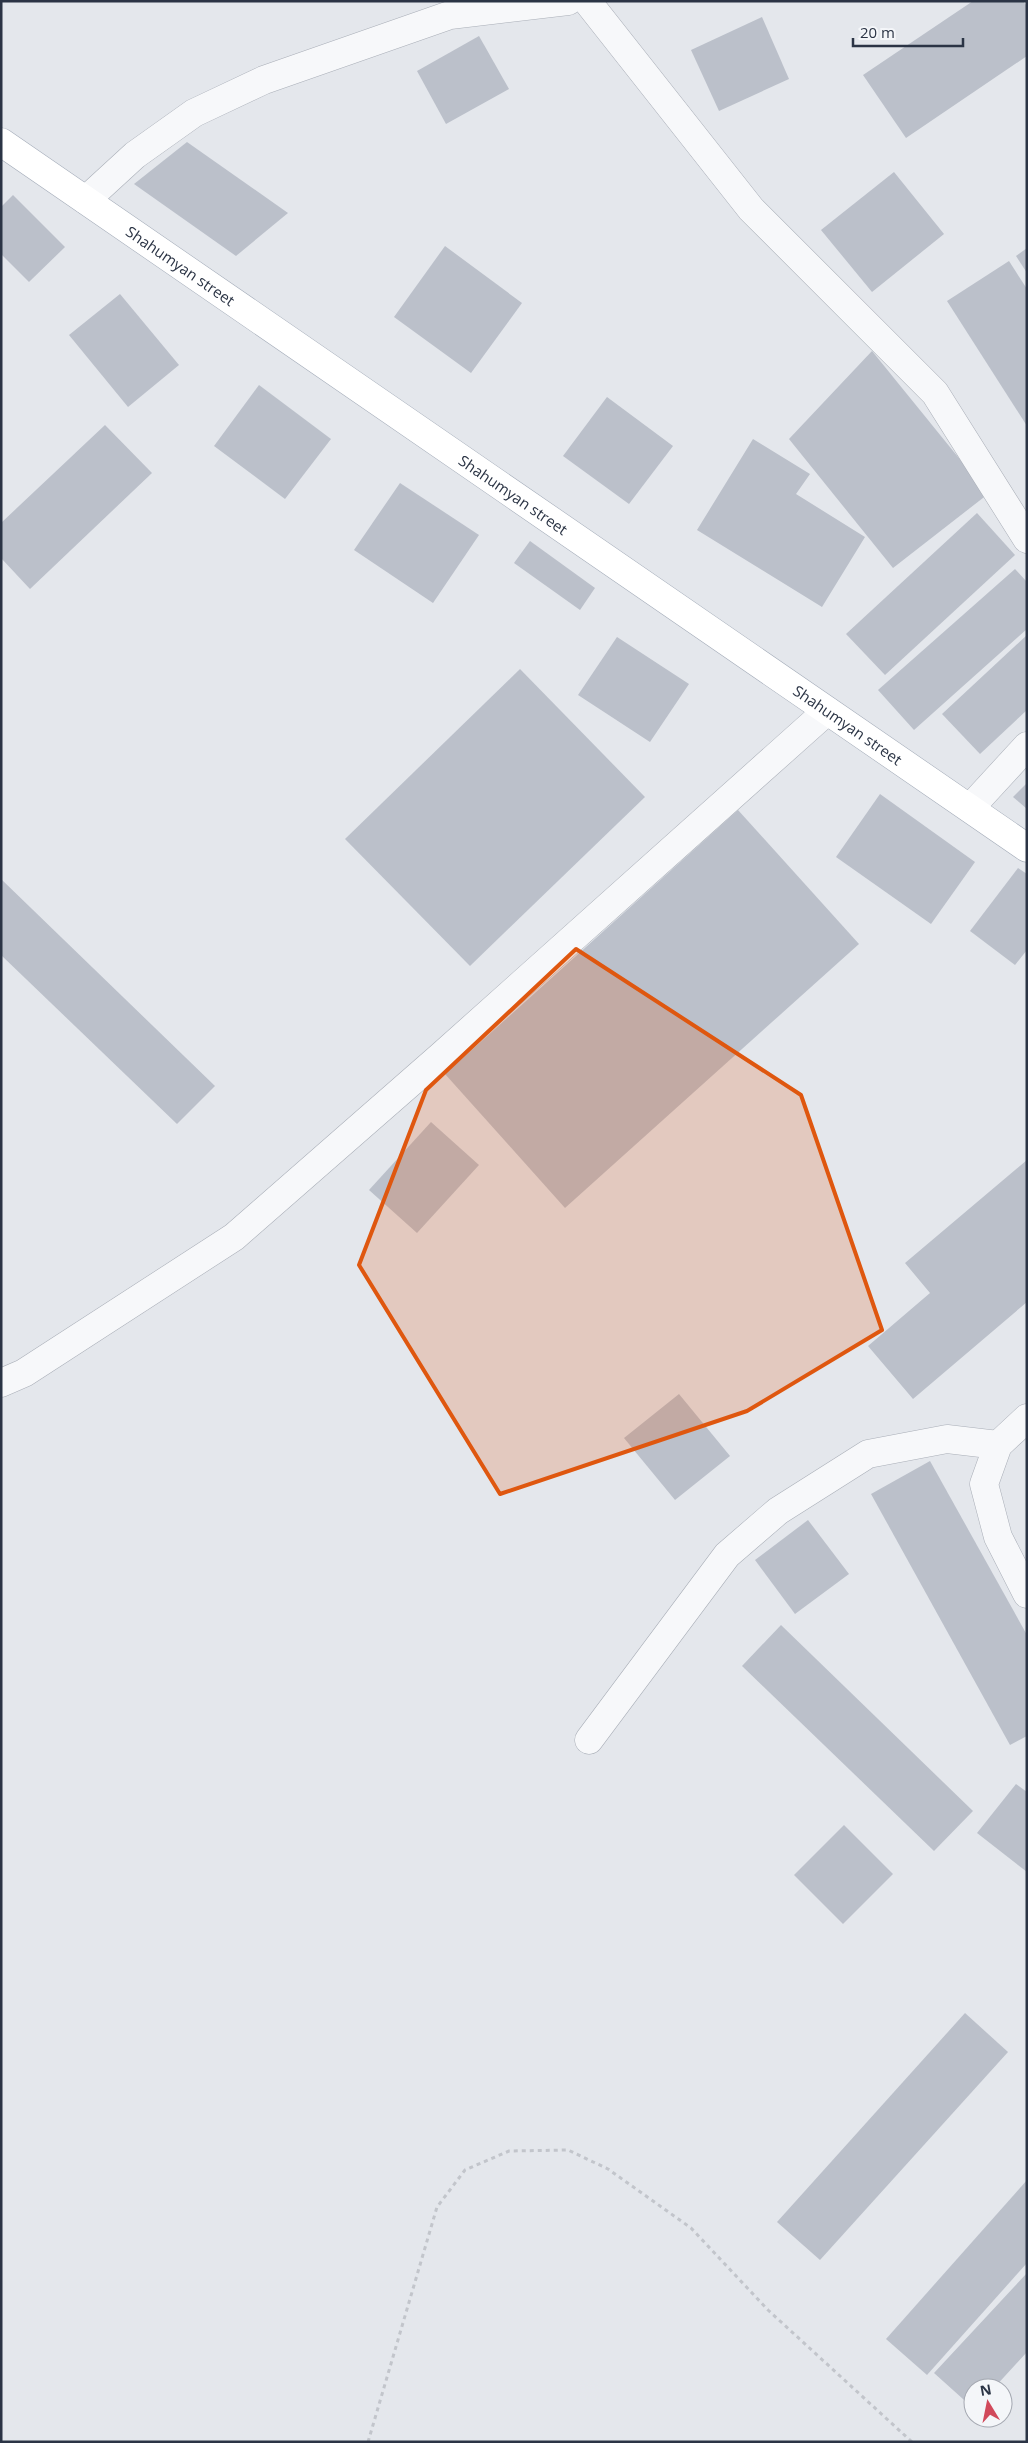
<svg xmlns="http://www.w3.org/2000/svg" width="1028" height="2443" font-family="'Open Sans',sans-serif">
<rect width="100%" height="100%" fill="#e4e7ec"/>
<!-- building -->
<g fill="#bbc0ca">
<path d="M973 1H1023L1027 6V56L906 138 863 75Z"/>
<path d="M762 17 789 79 719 111 691 50Z"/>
<path d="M479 36 509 89 446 124 417 71Z"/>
<path d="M187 142 288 213 236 256 134 184Z"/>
<path d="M894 172 944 234 872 292 821 230Z"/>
<path d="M13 195 65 247 29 282 1 254V207Z"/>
<path d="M445 246 522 303 471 373 394 317Z"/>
<path d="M1027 248V273L1016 256Z"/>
<path d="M1009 261 1027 289V426L947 301Z"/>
<path d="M120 294 179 365 128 407 69 335Z"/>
<path d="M872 351 988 494 893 568 789 439Z"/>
<path d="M259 385 331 439 285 499 214 446Z"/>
<path d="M607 397 673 446 629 504 563 456Z"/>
<path d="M105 425 152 473 30 589 1 558V523Z"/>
<path d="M753 439 810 474 796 494 865 537 822 607 697 530Z"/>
<path d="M400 483 479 535 433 603 354 550Z"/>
<path d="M977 513 1015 555 885 675 846 634Z"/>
<path d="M530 541 595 588 580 610 514 563Z"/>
<path d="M1015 569 1027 582V629L914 730 878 690Z"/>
<path d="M1027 635V710L980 754 942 714Z"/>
<path d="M617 637 689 684 650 742 578 695Z"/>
<path d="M520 669 645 797 470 966 345 839Z"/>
<path d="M1027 783V809L1013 797Z"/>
<path d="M880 794 975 862 931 924 836 857Z"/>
<path d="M738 810 859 944 565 1208 445 1074Z"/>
<path d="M1018 868 1027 874V950L1015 965 970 931Z"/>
<path d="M1 879 215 1086 177 1124 1 955Z"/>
<path d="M431 1122 479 1165 417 1233 369 1190Z"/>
<path d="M1027 1160V1302L913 1399 868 1346 930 1293 905 1263Z"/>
<path d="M679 1394 730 1456 675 1500 624 1438Z"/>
<path d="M930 1461 1027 1635V1736L1010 1745 871 1494Z"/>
<path d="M808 1520 849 1574 795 1614 755 1560Z"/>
<path d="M781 1625 973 1811 934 1851 742 1666Z"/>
<path d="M1016 1784 1027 1792V1872L977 1833Z"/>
<path d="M844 1825 893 1874 843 1924 794 1875Z"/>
<path d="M965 2013 1008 2052 820 2260 777 2222Z"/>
<path d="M1027 2180V2263L927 2375 886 2339Z"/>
<path d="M1027 2273V2352L994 2388H973V2408L934 2373Z"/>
</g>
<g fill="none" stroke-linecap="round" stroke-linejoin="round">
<defs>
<g id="minor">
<path d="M587 1 751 209 935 393 1027 539"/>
<path d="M86 200 135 155 194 113 264 80 450 15 568 1"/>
<path d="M970 808 1027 746"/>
<path d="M1 1383 24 1373 234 1237 441 1056 827 711"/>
<path d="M1027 1418 998 1445 984 1484 998 1537 1027 1594"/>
<path d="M589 1740 727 1555 778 1511 868 1454 947 1439 998 1445"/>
</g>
<g id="major">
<path id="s1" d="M1 142 1027 848"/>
</g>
</defs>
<!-- minor casing -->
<use href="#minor" stroke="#a9aeb7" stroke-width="29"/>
<!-- major casing -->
<use href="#major" stroke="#a3abb8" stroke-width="29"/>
<!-- path -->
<path stroke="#c2c5cb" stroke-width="3" stroke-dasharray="4 4" stroke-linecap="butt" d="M368 2442 437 2207 465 2170 509 2151 568 2150 608 2169 691 2228 768 2310 912 2442"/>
<!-- minor -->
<use href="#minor" stroke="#f7f8fa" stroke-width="28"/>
<!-- major -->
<use href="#major" stroke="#fff" stroke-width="28"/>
</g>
<!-- marked area -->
<path fill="#df570f" fill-opacity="0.2" stroke="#df570f" stroke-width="4" stroke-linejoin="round" d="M576 949 801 1095 882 1330 747 1411 500 1494 359 1265 426 1090Z"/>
<g text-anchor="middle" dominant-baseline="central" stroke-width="4" stroke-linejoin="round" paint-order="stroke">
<!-- street labels -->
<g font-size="15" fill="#2b3445" stroke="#f4f6f9">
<text stroke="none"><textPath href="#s1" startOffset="218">Shahumyan street</textPath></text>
<text stroke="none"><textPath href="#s1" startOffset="622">Shahumyan street</textPath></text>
<text stroke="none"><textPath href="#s1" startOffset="1028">Shahumyan street</textPath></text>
</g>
</g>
<!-- border -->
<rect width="1028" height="2443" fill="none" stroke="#2b3445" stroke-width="5"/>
<!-- north arrow -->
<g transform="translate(988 2403) rotate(350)"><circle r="24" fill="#f4f6f9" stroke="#a4a8b1"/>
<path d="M0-4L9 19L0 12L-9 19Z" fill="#d1495b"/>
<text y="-8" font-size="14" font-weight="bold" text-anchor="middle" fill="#2b3445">N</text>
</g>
<!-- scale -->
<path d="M853 38v8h110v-8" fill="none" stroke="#2b3445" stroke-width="2.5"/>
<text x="860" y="38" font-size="15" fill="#2b3445" stroke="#f4f6f9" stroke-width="4" paint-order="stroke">20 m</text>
</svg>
